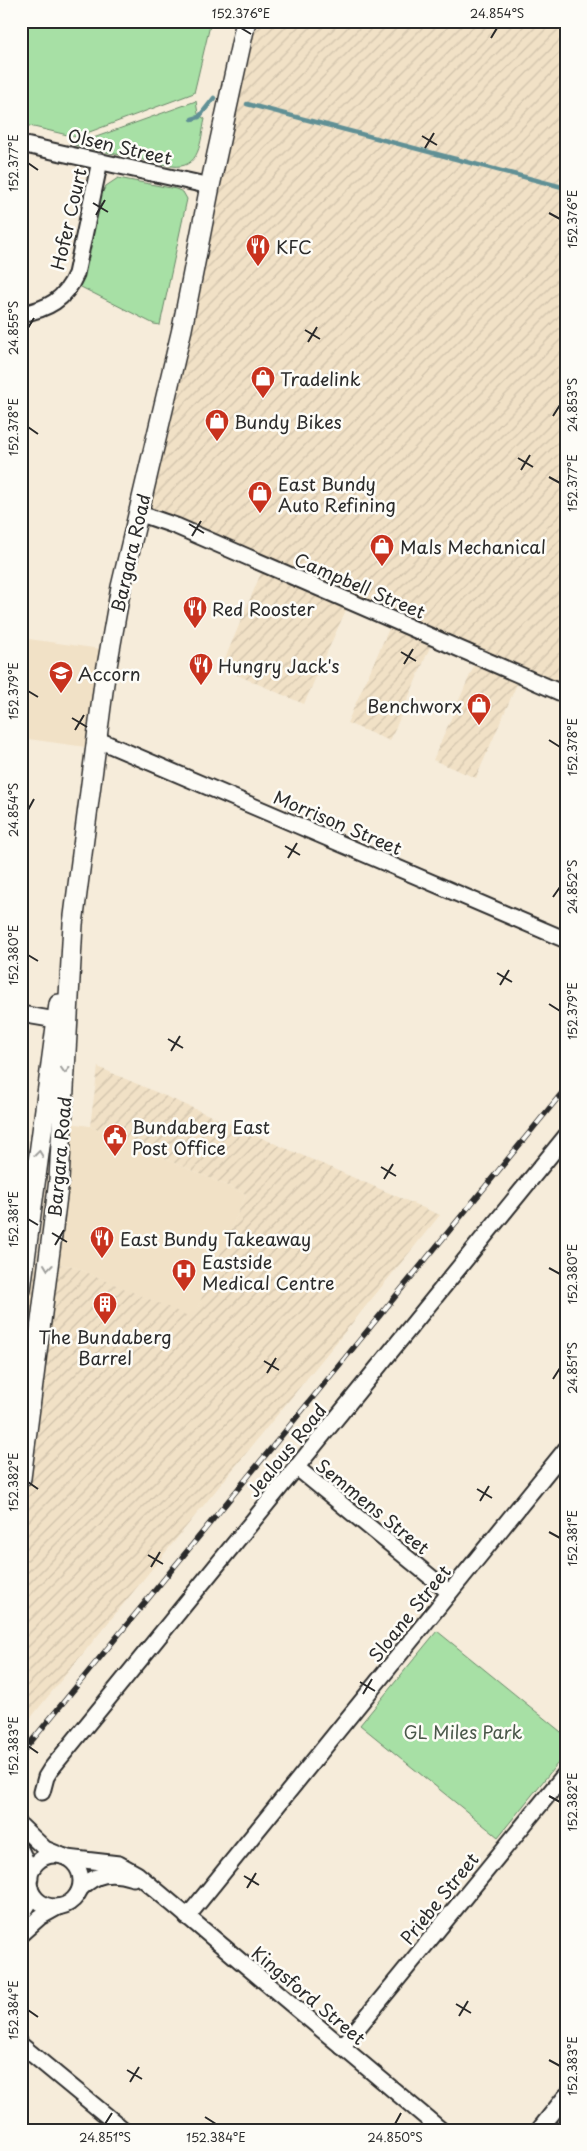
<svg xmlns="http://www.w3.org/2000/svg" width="587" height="2151" font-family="'Playpen Sans',sans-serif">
<defs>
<pattern id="industrial-furrows" width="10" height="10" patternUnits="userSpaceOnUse" patternTransform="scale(1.25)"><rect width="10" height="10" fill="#f1e1c6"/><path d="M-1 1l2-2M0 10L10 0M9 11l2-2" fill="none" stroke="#cfc1aa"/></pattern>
</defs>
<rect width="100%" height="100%" fill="#f6ecda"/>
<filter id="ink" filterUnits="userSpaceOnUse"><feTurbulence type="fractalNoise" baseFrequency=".02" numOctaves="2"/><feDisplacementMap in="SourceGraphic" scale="10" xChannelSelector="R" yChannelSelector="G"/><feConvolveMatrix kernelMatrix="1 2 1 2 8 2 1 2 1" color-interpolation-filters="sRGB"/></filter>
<g filter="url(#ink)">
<!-- built -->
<g fill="#f1e1c6">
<path d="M21 638 108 650 93 748 21 738Z"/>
<path d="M55 1121 90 1126 246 1194 193 1319 72 1266 37 1261Z"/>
</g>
<!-- industrial -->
<g fill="url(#industrial-furrows)">
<path d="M249 21H566V696L520 677 476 778 433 760 477 659 433 640 390 741 347 723 392 622 349 603 304 704 221 668 264 566 137 515Z"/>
<path d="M98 1067 440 1215 24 1726 21 1724V1348L37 1261 72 1266 193 1318 246 1194 90 1126Z"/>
</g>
<!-- green -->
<g fill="#a7e0a5" stroke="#698668">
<path d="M21 21H211L194 93 76 137 21 124Z"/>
<path d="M196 101 198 114 205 119C200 141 201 170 171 166L74 145Z"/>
<path d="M118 178 176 189 183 192 187 199 160 325 154 324 79 286 85 270 101 195 106 186Z"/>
<path d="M437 1631 566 1736V1753L498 1837 360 1725Z"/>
</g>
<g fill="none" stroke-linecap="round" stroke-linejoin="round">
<!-- stream -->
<g stroke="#609095" stroke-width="4.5">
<path d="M247 104 566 188"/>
<path d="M192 119 199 117 214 98"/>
</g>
<defs>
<g id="minor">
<path d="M21 144 210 186"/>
<path d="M21 314C48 309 65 300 76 274L100 161"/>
<path d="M138 513 176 526 566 695"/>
<path d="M96 739 566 940"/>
<path d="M21 1014 56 1020"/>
<path d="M296 1467 449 1592"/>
<path d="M42 1792 46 1777 51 1769 566 1136"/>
<path d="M21 1826 45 1849 62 1856"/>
<path d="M21 1851 29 1868 30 1878"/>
<circle cx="55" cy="1881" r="26"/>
<path d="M67 1858 119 1864 137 1874 441 2130"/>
<path d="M80 1889C96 1873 111 1871 133 1878"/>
<path d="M21 1916 29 1903 30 1888"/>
<path d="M187 1917 566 1449"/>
<path d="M21 1934 40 1917 58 1907"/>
<path d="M21 2045 124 2130"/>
<path d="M342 2047 566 1773"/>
<path d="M539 2130 566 2096"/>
</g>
<g id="major">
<path d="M21 1289 59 1004"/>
<path d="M21 1478 59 1180 73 924 104 683 121 587 182 329 210 186 246 21"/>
</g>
</defs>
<!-- minor casing -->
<use href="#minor" stroke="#2b2b2b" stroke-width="19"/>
<!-- major casing -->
<use href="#major" stroke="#2b2b2b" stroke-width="22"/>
<!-- minor -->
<use href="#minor" stroke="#fdfcf7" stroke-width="15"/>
<!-- major -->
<use href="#major" stroke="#fdfcf7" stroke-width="19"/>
<defs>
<path id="rail" d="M21 1754 566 1088"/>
</defs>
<!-- rail casing -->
<use href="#rail" stroke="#2b2b2b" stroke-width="5.5"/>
<!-- rail -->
<use href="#rail" stroke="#fdfcf7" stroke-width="4" stroke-dasharray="11" stroke-linecap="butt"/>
</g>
<!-- one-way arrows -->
<defs><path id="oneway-chevron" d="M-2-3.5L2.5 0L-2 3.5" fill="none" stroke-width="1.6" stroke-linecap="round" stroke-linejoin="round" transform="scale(1.25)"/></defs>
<g stroke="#9e9e9b">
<use href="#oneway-chevron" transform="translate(65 1070) rotate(93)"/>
<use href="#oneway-chevron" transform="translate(39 1154) rotate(-83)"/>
<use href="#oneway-chevron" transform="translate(48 1267) rotate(97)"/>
</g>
</g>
<!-- ticks -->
<path fill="none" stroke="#2b2b2b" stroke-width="2" d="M241 28 251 34M491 38 497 28M422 136 437 145M425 148 434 133M28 163 38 170M93 203 108 212M549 213 560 219M96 215 105 200M28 328 34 318M305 330 320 339M308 342 317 327M553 416 560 405M28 427 38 434M518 458 533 467M521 470 530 455M549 477 560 483M189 524 204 533M192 536 201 521M401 652 416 661M404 664 413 649M28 691 38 697M72 718 87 727M75 730 84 715M549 740 560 747M28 810 34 799M285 846 300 855M288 858 297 843M553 897 560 887M28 955 38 961M497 973 512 982M500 985 509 970M549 1004 560 1011M168 1039 183 1048M171 1051 180 1036M381 1167 396 1176M384 1179 393 1164M28 1219 38 1225M52 1233 67 1242M55 1245 64 1230M549 1268 560 1274M264 1361 279 1370M267 1373 276 1358M553 1379 560 1368M28 1482 38 1489M477 1489 492 1498M480 1501 489 1486M549 1532 560 1538M148 1555 163 1564M151 1567 160 1552M360 1682 375 1691M363 1694 372 1679M28 1746 38 1753M549 1796 560 1802M244 1876 259 1885M247 1888 256 1873M456 2004 471 2013M28 2010 38 2017M459 2016 468 2001M549 2060 560 2066M127 2070 142 2079M130 2082 139 2067M205 2117 216 2124M105 2124 112 2113M395 2124 401 2113"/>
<!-- icons -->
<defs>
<symbol id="restaurant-pin" viewBox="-11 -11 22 30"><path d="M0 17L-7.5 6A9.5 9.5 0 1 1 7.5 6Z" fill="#c8321e" stroke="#fdfcf7"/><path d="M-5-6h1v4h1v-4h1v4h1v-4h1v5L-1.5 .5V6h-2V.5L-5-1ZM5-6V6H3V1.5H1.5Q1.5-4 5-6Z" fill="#fff"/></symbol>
<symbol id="shop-pin" viewBox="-11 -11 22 30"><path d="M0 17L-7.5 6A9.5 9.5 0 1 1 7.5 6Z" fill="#c8321e" stroke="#fdfcf7"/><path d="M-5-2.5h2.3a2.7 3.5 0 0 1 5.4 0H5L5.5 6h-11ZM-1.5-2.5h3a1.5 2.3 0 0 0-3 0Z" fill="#fff"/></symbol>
<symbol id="school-pin" viewBox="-11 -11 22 30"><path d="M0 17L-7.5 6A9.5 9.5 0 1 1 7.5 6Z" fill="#c8321e" stroke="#fdfcf7"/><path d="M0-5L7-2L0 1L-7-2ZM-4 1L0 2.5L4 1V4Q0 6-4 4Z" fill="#fff"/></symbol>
<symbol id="civic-pin" viewBox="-11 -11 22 30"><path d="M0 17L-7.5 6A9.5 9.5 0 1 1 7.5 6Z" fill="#c8321e" stroke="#fdfcf7"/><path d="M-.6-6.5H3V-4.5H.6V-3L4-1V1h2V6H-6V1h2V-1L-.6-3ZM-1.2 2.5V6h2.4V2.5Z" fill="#fff"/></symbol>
<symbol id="hospital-pin" viewBox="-11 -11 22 30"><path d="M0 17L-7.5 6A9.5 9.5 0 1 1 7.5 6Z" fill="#c8321e" stroke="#fdfcf7"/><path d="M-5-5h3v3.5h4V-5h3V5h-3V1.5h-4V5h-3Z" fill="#fff"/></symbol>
<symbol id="building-pin" viewBox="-11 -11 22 30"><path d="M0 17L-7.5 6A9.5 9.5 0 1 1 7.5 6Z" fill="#c8321e" stroke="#fdfcf7"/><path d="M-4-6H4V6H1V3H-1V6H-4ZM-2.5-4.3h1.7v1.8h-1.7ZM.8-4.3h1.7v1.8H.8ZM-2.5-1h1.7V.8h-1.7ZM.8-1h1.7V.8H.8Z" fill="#fff"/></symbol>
</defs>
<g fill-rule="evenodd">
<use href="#restaurant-pin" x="244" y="232" width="28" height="38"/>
<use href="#shop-pin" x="249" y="364" width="28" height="38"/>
<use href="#shop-pin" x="203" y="407" width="28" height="38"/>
<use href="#shop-pin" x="246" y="479" width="28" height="38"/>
<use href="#shop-pin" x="368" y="532" width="28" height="38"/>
<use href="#restaurant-pin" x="181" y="594" width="28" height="38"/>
<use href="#restaurant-pin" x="187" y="651" width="28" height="38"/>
<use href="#school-pin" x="47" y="659" width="28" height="38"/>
<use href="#shop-pin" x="465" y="691" width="28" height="38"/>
<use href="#civic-pin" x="101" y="1122" width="28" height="38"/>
<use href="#restaurant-pin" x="88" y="1224" width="28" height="38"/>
<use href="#hospital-pin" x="170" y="1257" width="28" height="38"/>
<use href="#building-pin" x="91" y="1290" width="28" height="38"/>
</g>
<g text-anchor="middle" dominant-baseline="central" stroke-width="5" stroke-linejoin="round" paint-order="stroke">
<!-- street labels -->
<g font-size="18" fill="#2b2b2b" stroke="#fdfcf7">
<text transform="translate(120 146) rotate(13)">Olsen Street</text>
<text transform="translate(68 219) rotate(-77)">Hofer Court</text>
<text transform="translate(130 553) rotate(-77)">Bargara Road</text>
<text transform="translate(360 585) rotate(23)">Campbell Street</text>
<text transform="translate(338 822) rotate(23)">Morrison Street</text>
<text transform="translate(59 1157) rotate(-85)">Bargara Road</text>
<text transform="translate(286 1450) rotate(-51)">Jealous Road</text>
<text transform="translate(373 1506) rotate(39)">Semmens Street</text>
<text transform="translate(409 1613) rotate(-51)">Sloane Street</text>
<text transform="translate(439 1898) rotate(-51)">Priebe Street</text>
<text transform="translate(309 1995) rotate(40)">Kingsford Street</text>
</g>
<!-- poi labels -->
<g font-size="18" fill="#2b2b2b" stroke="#fdfcf7" text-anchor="start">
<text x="276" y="246">KFC</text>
<text x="280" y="378">Tradelink</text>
<text x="234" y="421">Bundy Bikes</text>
<text x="278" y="483">East Bundy<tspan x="278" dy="21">Auto Refining</tspan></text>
<text x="400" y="546">Mals Mechanical</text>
<text x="212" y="608">Red Rooster</text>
<text x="218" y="665">Hungry Jack's</text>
<text x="78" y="673">Accorn</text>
<text x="462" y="705" text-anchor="end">Benchworx</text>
<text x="132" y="1126">Bundaberg East<tspan x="132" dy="21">Post Office</tspan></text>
<text x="120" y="1238">East Bundy Takeaway</text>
<text x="202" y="1261">Eastside<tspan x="202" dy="21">Medical Centre</tspan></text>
<text x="105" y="1336" text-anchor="middle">The Bundaberg<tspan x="105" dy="21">Barrel</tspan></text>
</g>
<!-- park labels -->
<g font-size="18" fill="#4a584a" stroke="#fdfcf7">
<text x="463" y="1731">GL Miles Park</text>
</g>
</g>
<!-- margin -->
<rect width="587" height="2151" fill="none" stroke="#fdfcf7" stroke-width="55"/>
<rect x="28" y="28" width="532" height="2096" fill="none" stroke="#2b2b2b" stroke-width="2"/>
<g font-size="12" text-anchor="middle" fill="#2b2b2b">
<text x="241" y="18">152.376°E</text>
<text x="497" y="18">24.854°S</text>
<text transform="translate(14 163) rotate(-90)" y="4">152.377°E</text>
<text transform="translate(573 219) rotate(-90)" y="4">152.376°E</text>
<text transform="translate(14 328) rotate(-90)" y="4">24.855°S</text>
<text transform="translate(573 405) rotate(-90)" y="4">24.853°S</text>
<text transform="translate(14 427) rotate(-90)" y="4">152.378°E</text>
<text transform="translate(573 483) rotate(-90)" y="4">152.377°E</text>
<text transform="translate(14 691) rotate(-90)" y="4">152.379°E</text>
<text transform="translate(573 747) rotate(-90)" y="4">152.378°E</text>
<text transform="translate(14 810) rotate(-90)" y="4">24.854°S</text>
<text transform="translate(573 887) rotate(-90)" y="4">24.852°S</text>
<text transform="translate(14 955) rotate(-90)" y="4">152.380°E</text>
<text transform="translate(573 1011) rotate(-90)" y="4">152.379°E</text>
<text transform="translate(14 1219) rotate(-90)" y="4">152.381°E</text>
<text transform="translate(573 1274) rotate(-90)" y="4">152.380°E</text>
<text transform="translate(573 1368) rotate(-90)" y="4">24.851°S</text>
<text transform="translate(14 1482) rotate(-90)" y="4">152.382°E</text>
<text transform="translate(573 1538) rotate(-90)" y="4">152.381°E</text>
<text transform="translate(14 1746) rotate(-90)" y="4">152.383°E</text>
<text transform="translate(573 1802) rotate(-90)" y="4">152.382°E</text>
<text transform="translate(14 2010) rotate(-90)" y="4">152.384°E</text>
<text transform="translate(573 2066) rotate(-90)" y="4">152.383°E</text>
<text x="105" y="2142">24.851°S</text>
<text x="216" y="2142">152.384°E</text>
<text x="395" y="2142">24.850°S</text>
</g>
</svg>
